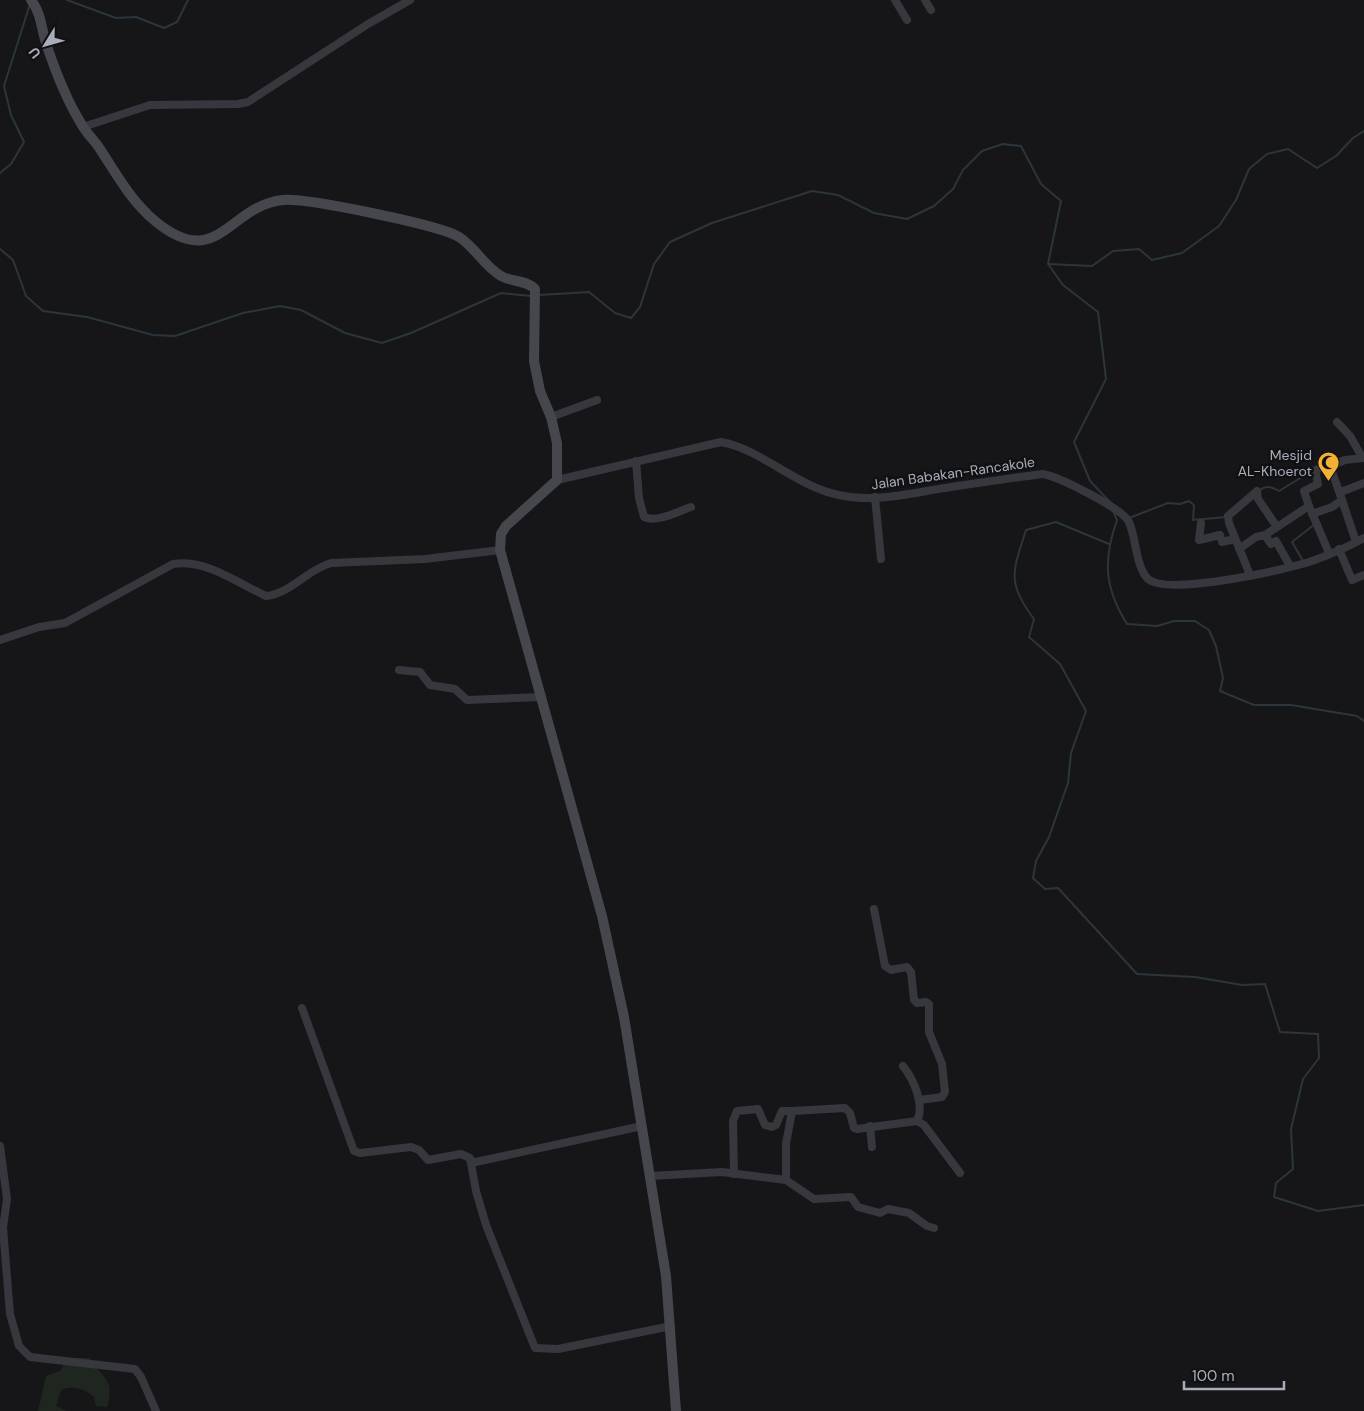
<svg xmlns="http://www.w3.org/2000/svg" width="1364" height="1411" font-family="'DM Sans',sans-serif">
<rect width="100%" height="100%" fill="#161618"/>
<!-- green -->
<path fill="#1e261f" d="M68 1358H90C101 1378 116 1378 107 1407L96 1406 94 1397C85 1389 73 1385 61 1390L56 1406 67 1411H38L46 1376 60 1371Z"/>
<g fill="none" stroke-linecap="round" stroke-linejoin="round">
<!-- stream -->
<g stroke="#2c353c" stroke-width="2">
<path d="M67 0 116 18 136 17 164 28 177 22 188 0"/>
<path d="M0 173 11 164 24 142 11 115 4 86 30 4"/>
<path d="M0 249 13 260 26 296 43 311 87 317 153 335 175 336 243 313 280 306 301 310 345 333 382 343 411 333 501 293 531 296"/>
<path d="M1049 264 1092 266 1113 251 1139 249 1152 260 1182 253 1219 226 1236 200 1249 169 1267 154 1288 149 1317 168 1336 156 1353 138 1364 131"/>
<path d="M539 295 589 292 615 313 631 318 640 307 654 264 670 242 712 223 812 191 838 195 874 213 907 219 934 206 953 189 963 170 982 151 1003 144 1021 146 1041 184 1061 201 1048 264 1063 285 1098 312 1106 379 1074 442 1090 481 1110 502"/>
<path d="M1260 490C1266 485 1272 487 1279 491L1312 471"/>
<path d="M1113 511 1117 520C1103 560 1104 587 1127 624L1157 626 1174 621H1195L1209 630 1216 646 1223 678 1220 691 1254 705H1291L1357 716 1364 721"/>
<path d="M1129 518 1168 503 1180 504 1189 501 1194 505 1193 520 1226 517"/>
<path d="M1109 544 1056 522 1026 530C1013 571 1006 582 1034 619L1029 637 1060 664 1086 711 1071 753 1068 783 1049 837 1036 861 1033 878 1045 889 1058 888 1137 974 1195 977 1242 985 1265 984 1280 1032 1318 1034 1319 1058 1303 1079 1291 1129 1293 1169 1276 1183 1274 1197 1318 1211 1364 1205"/>
<path d="M1303 561 1292 542 1315 524"/>
</g>
<!-- street -->
<g stroke="#37383d" stroke-width="8">
<path d="M895 0 907 20"/>
<path d="M925 0 931 10"/>
<path d="M83 127 150 105 238 104 248 102 368 24 410 0"/>
<path d="M551 417 597 400"/>
<path d="M1337 422 1350 436 1362 457"/>
<path d="M636 461 639 498 644 517C657 523 679 511 691 507"/>
<path d="M1330 466 1345 460 1364 458"/>
<path d="M557 480 721 442C761 449 795 486 839 495 874 503 911 493 945 488 978 483 1011 478 1043 474 1059 477 1122 508 1129 522 1136 537 1136 568 1148 579 1168 596 1285 570 1312 561 1329 555 1348 547 1364 538"/>
<path d="M1341 492 1364 483"/>
<path d="M875 497 881 559"/>
<path d="M1342 500 1356 542"/>
<path d="M1309 506 1304 491 1318 484 1315 470 1330 466 1342 500 1332 507 1312 514"/>
<path d="M1201 523 1199 540 1220 535 1222 542 1235 539"/>
<path d="M1265 535 1309 506 1329 553"/>
<path d="M1239 549 1256 537 1265 535 1271 544 1276 541 1290 566"/>
<path d="M1339 549 1352 580 1364 575"/>
<path d="M1250 575 1229 523 1228 516 1257 491 1258 499 1277 527"/>
<path d="M0 640 39 627 65 623 173 564C207 559 237 583 266 596 290 594 308 569 331 563L425 559 500 550"/>
<path d="M399 670 420 672 430 685 455 689 467 700 542 697"/>
<path d="M874 909 885 966 891 970 907 967 911 972 914 1000 917 1003 926 1002 929 1004V1032L942 1064 945 1092 942 1097 919 1100"/>
<path d="M302 1008 354 1151 360 1153 411 1147 419 1150 428 1160 461 1154 470 1158 476 1191 486 1225 535 1348 558 1349 671 1326"/>
<path d="M917 1121 924 1125 960 1173"/>
<path d="M870 1126 872 1147"/>
<path d="M0 1146 7 1199 3 1228 10 1314 19 1346 30 1357 135 1369 141 1377 156 1411"/>
<path d="M471 1163 642 1126"/>
<path d="M734 1174 733 1121 737 1111 758 1109 765 1125 772 1127 776 1125 782 1111H792"/>
<path d="M650 1176 722 1172 786 1180V1144L792 1111 845 1108 850 1113 854 1128 857 1129 917 1121C925 1105 914 1080 903 1066"/>
<path d="M786 1180 814 1199 851 1197 858 1207 880 1213 888 1209 909 1213 927 1226 934 1228"/>
</g>
<!-- secondary -->
<path stroke="#45474d" stroke-width="10" d="M31 0C42 14 41 30 47 46 56 73 67 101 82 125 87 134 95 141 100 149 117 175 131 201 155 221 218 273 229 205 283 200 307 198 440 225 459 237 475 247 484 266 501 276 511 282 527 280 535 289L534 361 540 391 551 417 557 443V480L506 526 501 534 500 550 602 916 624 1017 666 1276 676 1411"/>
</g>
<!-- icons -->
<defs>
<symbol id="mosque-pin" viewBox="-11 -11 22 30"><path d="M0 17L-7.5 6A9.5 9.5 0 1 1 7.5 6Z" fill="#f2b134" stroke="#111113"/><path d="M3.5-4.9A6 6 0 1 0 3.5 4.9A5 5 0 1 1 3.5-4.9Z" fill="#111"/></symbol>
</defs>
<g fill-rule="evenodd">
<use href="#mosque-pin" x="1316" y="450" width="25" height="34"/>
</g>
<g text-anchor="middle" dominant-baseline="central" stroke-width="5" stroke-linejoin="round" paint-order="stroke">
<!-- poi labels -->
<g font-size="14" fill="#a8adb8" stroke="#111113" text-anchor="end">
<text x="1312" y="455">Mesjid<tspan x="1312" dy="16">AL-Khoerot</tspan></text>
</g>
<!-- street labels -->
<g font-size="14" fill="#a8adb8" stroke="#111113">
<text transform="translate(953 473) rotate(-8)">Jalan Babakan-Rancakole</text>
</g>
</g>
<!-- north arrow -->
<g transform="translate(45 45) rotate(233)" stroke="#111113" stroke-width="4" paint-order="stroke">
<path d="M0-4L9 19L0 12L-9 19Z" fill="#a8adb8"/>
<text y="-8" font-size="14" font-weight="bold" text-anchor="middle" fill="#a8adb8">U</text>
</g>
<!-- scale -->
<path d="M1184 1381v8h100v-8" fill="none" stroke="#a8adb8" stroke-width="2.5"/>
<text x="1192" y="1381" font-size="15" fill="#a8adb8" stroke="#111113" stroke-width="4" paint-order="stroke">100 m</text>
</svg>
